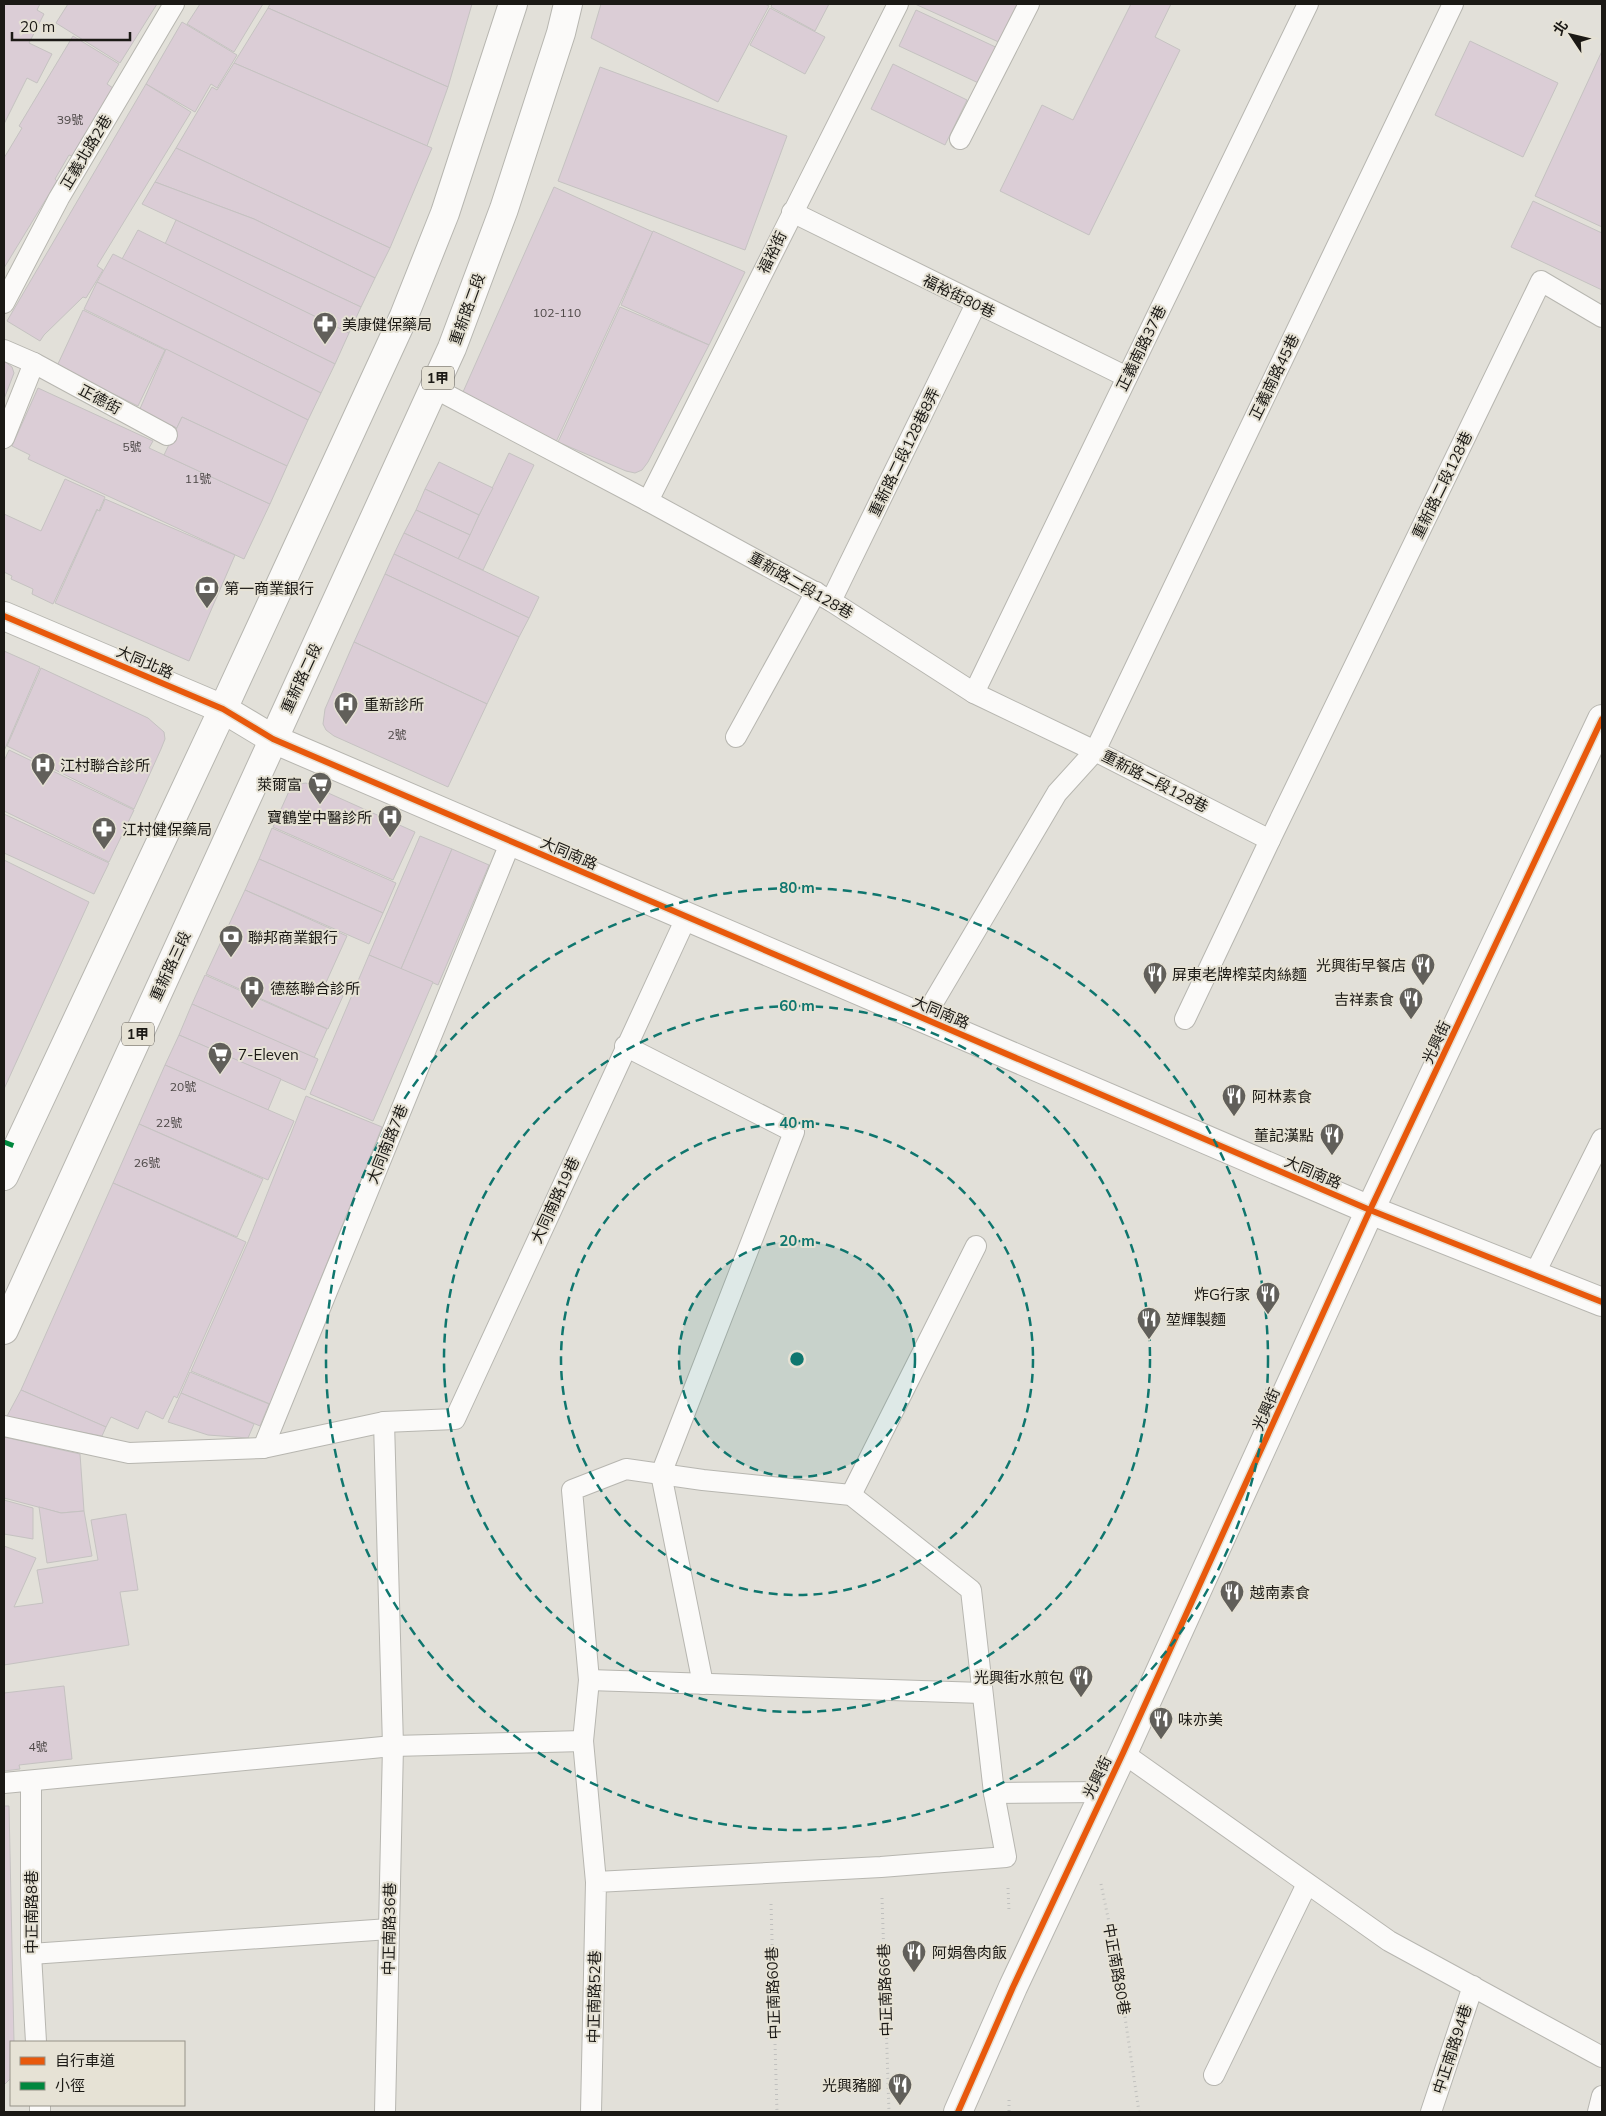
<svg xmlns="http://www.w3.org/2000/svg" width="1606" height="2116" font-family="Mulish,'Noto Sans TC',sans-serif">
<rect width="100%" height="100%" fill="#e2e0d9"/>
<!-- building -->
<g fill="#dbcdd6" stroke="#c5c2c1">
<path d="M4 4H40L37 10 44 14 29 43 52 54 37 83 27 78 4 124Z"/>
<path d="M68 4H157L120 63 56 23Z"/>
<path d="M200 4H263L234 52 187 24Z"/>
<path d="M270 4H472L448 87 268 8Z"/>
<path d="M601 4H765L769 6 718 102 591 38Z"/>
<path d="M772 4H829L815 31 771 7Z"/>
<path d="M915 4H1021L1003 44Z"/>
<path d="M1131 4H1171L1155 37 1180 50 1089 235 1000 191 1042 105 1073 120Z"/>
<path d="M268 8 448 87 427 146 234 63Z"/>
<path d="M770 8 825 37 805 74 750 45Z"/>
<path d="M916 10 1002 50 985 86 899 46Z"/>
<path d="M182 22 237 55 217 88 211 84 195 112 146 84Z"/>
<path d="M73 36 119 64 107 84 113 88 72 156 69 155 55 179 57 181 4 268V158L22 128 19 126Z"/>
<path d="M1470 41 1558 83 1523 157 1435 115Z"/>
<path d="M1602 51V227L1535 196Z"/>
<path d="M234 63 432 148 390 248 176 148 212 87 217 90Z"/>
<path d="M893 64 967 100 945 145 871 109Z"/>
<path d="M600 67 787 136 745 250 558 181Z"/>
<path d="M146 84 191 112 97 266 103 270 86 298 83 297 44 335 40 341 7 321Z"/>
<path d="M176 148 390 248 375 278 254 219 155 182Z"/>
<path d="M155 182 254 219 375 278 361 307 142 204Z"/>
<path d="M554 187 653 232 556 442 463 392Z"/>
<path d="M1533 201 1602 233V290L1511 247Z"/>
<path d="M176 220 361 307 349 333 165 244Z"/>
<path d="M138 230 349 333 335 364 122 259Z"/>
<path d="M653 231 745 272 709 345 621 305Z"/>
<path d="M113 254 335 364 321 393 97 282Z"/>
<path d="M97 282 321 393 308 420 84 309Z"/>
<path d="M620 307 709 345 648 462 642 470 635 473 626 471 558 442Z"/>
<path d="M83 310 165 350 138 406 57 366Z"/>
<path d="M166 349 308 420 287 466 182 417 177 428 139 411Z"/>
<path d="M4 361 12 367 14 373 4 399Z"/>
<path d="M38 388 153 441 149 448 270 504 244 559 28 459 30 455 12 446Z"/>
<path d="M182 417 287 466 270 504 164 455Z"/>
<path d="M509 453 534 465 483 570 458 559Z"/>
<path d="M439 462 493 488 479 515 425 489Z"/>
<path d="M65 479 105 497 99 511 97 509 53 604 32 594 33 589 11 579 12 576 4 572V514L41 531Z"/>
<path d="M425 489 479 515 470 535 416 510Z"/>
<path d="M105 499 235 555 189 661 55 603 97 510 100 511Z"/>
<path d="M416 510 470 535 458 559 404 533Z"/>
<path d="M404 533 539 597 529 618 394 554Z"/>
<path d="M394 554 529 618 519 637 385 574Z"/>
<path d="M385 574 519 637 487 704 354 642Z"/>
<path d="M354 642 487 704 448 787 334 736 326 730 323 724 325 709Z"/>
<path d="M4 651 40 667 4 751Z"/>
<path d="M41 668 148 718 164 732 165 739 161 749 134 809 7 746Z"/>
<path d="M9 750 134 810 109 862 4 811V761Z"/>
<path d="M306 783 415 832 393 880 273 827 290 789 299 784Z"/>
<path d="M4 814 109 863 94 894 4 853Z"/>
<path d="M272 828 396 883 383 913 259 859Z"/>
<path d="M420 836 452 849 401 969 369 955Z"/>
<path d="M452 849 489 865 438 985 401 969Z"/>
<path d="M259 859 383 913 369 944 245 890Z"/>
<path d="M4 860 89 902 4 1089Z"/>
<path d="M245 890 347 936 324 987 343 996 328 1029 206 974Z"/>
<path d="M369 955 433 982 373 1121 310 1094Z"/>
<path d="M205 975 327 1029 314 1058 192 1004Z"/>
<path d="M192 1004 318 1059 305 1090 179 1035Z"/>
<path d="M179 1035 281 1079 268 1110 165 1065Z"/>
<path d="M165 1065 294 1121 268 1180 139 1124Z"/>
<path d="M306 1096 382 1127 270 1404 191 1371 248 1242Z"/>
<path d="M139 1124 263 1179 237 1237 113 1183Z"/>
<path d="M113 1183 246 1242 177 1398 174 1396 163 1419 146 1411 138 1429 111 1417 106 1427 21 1390Z"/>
<path d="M190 1372 269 1404 260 1426 181 1393Z"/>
<path d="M21 1390 106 1427 102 1436 6 1418Z"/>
<path d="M181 1393 254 1424 248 1438 208 1435 168 1422Z"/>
<path d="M4 1437 80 1454 84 1511 61 1513 4 1498Z"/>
<path d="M4 1500 33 1508V1539L4 1534Z"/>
<path d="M39 1507 61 1513 84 1511 92 1556 47 1563Z"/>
<path d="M126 1514 138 1590 120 1592 129 1645 4 1665V1546L36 1558 14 1607 43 1603 37 1570 98 1560 91 1520Z"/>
<path d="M64 1686 72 1759 19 1765 20 1769 4 1771V1693Z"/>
<path d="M4 1806H9L14 2042H11V2078L4 2085Z"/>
</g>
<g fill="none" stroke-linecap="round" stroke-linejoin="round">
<defs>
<g id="service">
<path d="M960 139 1029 4"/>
<path d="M792 212 1127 377"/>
<path d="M4 303 59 198 174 4"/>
<path d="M4 350 34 363 4 438"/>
<path d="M34 363 167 435"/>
<path d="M434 388 648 501 831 601 974 693 1095 751 1270 840 1541 281 1602 317"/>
<path d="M648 501 898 4"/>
<path d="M831 601 976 304"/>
<path d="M974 693 1308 4"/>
<path d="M736 737 816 592"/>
<path d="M924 1018 1057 793 1095 751 1453 4"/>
<path d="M1185 1019 1270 840"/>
<path d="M625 1046 794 1132 661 1474 703 1684"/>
<path d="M1534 1275 1602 1139"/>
<path d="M384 1422 393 1746 385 2112"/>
<path d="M4 1426 129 1453 263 1448 384 1422 455 1419 687 916"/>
<path d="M263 1448 511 841"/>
<path d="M851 1495 976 1246"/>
<path d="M589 1680 982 1693"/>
<path d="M1123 1753 1389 1941 1602 2057"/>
<path d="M31 1781V1954L36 2042"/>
<path d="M4 1783 393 1746 583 1741"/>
<path d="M994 1793 1104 1792"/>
<path d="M31 1954 389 1929"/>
<path d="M1214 2075 1307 1884"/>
<path d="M40 2105V2112"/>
<path d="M591 2112 596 1882 583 1741 589 1680 572 1490 626 1469 703 1480 851 1495 971 1590 994 1793 1006 1857 881 1867 596 1882"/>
<path d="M1431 2112 1473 1986"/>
<path d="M1598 2112 1602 2096"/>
</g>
<g id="minor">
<path d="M4 616 223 709 273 739 1370 1210 1602 1302"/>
<path d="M958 2112 1013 1987 1123 1753 1370 1210 1602 719"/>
</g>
<g id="primary">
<path d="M4 1176 223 709 404 316 445 213 513 4"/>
<path d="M4 1330 452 348 504 209 561 33 568 4"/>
</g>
</defs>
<!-- service casing -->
<use href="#service" stroke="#b7b6b0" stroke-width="22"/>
<!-- minor casing -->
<use href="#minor" stroke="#b7b6b0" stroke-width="30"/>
<!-- primary casing -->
<use href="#primary" stroke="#b7b6b0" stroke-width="30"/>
<!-- path -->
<g stroke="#c0c0be" stroke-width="3" stroke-dasharray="1 4" stroke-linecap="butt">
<path d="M1101 1884 1116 1956 1139 2112"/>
<path d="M1008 1888 1009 1911"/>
<path d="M882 1898 889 2112"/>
<path d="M771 1904 777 2112"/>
<path d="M1009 2100V2112"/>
</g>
<!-- service -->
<use href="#service" stroke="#fbfaf9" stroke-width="20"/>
<!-- minor -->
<use href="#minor" stroke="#fbfaf9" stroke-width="28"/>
<!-- primary -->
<use href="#primary" stroke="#fbfaf9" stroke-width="28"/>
<!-- quiet -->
<path stroke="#00873e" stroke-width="5" stroke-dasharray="10 5" stroke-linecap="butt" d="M4 1142 17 1147"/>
<defs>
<g id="cycleway">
<path d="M4 616 223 709 273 739 1370 1210 1602 1302"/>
<path d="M958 2112 1013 1987 1123 1753 1370 1210 1602 719"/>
</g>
</defs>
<!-- cycleway casing -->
<use href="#cycleway" stroke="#e6e2d5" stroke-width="9"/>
<!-- cycleway -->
<use href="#cycleway" stroke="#e8590c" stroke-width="6"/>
</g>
<!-- distance rings -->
<circle cx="797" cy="1359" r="118" fill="#0f766e" fill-opacity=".12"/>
<g fill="none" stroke="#0f766e" stroke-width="2.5" stroke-dasharray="9 6">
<circle cx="797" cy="1359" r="118"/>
<circle cx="797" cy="1359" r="236"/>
<circle cx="797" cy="1359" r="353"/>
<circle cx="797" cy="1359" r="471"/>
</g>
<!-- icons -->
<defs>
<symbol id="pharmacy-pin" viewBox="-11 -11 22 30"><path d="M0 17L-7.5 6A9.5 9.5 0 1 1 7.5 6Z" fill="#615f5a" stroke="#e6e2d5"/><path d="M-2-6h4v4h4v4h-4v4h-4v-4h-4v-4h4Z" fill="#fff"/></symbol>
<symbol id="bank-pin" viewBox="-11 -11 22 30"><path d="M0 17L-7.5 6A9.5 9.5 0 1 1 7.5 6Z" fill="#615f5a" stroke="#e6e2d5"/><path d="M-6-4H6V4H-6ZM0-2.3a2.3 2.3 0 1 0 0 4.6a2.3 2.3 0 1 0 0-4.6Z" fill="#fff"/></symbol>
<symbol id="hospital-pin" viewBox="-11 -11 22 30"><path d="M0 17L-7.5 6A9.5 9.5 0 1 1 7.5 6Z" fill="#615f5a" stroke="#e6e2d5"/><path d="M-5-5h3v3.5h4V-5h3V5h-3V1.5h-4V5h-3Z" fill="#fff"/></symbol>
<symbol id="supermarket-pin" viewBox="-11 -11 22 30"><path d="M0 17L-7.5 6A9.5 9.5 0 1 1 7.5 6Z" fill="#615f5a" stroke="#e6e2d5"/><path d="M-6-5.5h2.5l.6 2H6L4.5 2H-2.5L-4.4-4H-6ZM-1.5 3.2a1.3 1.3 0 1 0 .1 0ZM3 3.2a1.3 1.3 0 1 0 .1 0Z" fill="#fff"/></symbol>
<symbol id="restaurant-pin" viewBox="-11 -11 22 30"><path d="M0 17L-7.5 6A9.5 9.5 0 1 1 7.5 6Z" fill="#615f5a" stroke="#e6e2d5"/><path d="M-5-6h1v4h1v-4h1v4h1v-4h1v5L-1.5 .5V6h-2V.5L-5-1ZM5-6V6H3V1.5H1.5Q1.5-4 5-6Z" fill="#fff"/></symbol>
</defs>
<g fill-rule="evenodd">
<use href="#pharmacy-pin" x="311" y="310" width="28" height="38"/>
<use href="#bank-pin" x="193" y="574" width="28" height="38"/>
<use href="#hospital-pin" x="332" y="690" width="28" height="38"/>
<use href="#hospital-pin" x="29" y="751" width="28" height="38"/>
<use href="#supermarket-pin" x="306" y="770" width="28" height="38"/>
<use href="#hospital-pin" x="376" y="803" width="28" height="38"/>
<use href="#pharmacy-pin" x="90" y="815" width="28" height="38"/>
<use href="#bank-pin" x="217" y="923" width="28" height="38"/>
<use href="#restaurant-pin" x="1409" y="951" width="28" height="38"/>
<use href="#restaurant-pin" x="1141" y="960" width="28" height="38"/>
<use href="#hospital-pin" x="238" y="974" width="28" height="38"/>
<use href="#restaurant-pin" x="1397" y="985" width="28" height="38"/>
<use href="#supermarket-pin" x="206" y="1040" width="28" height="38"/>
<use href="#restaurant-pin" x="1220" y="1082" width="28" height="38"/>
<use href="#restaurant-pin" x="1318" y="1121" width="28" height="38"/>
<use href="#restaurant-pin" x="1254" y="1280" width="28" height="38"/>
<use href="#restaurant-pin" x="1135" y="1305" width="28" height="38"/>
<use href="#restaurant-pin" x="1218" y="1578" width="28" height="38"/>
<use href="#restaurant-pin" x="1067" y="1663" width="28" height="38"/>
<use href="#restaurant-pin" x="1147" y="1705" width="28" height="38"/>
<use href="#restaurant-pin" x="900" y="1938" width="28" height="38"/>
<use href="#restaurant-pin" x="886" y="2071" width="28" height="38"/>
</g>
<g text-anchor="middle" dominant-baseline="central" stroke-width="4" stroke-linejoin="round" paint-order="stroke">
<!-- number labels -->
<g font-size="12" fill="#4b4645">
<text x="70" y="119">39號</text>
<text x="557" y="312">102-110</text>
<text x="132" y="446">5號</text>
<text x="198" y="478">11號</text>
<text x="397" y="734">2號</text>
<text x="183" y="1086">20號</text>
<text x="169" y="1122">22號</text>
<text x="147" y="1162">26號</text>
<text x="38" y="1746">4號</text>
</g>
<!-- shield labels -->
<g fill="#e6e2d5" stroke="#58554f" stroke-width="1">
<rect x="422" y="366.5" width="32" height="23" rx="4"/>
<rect x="122" y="1022.5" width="32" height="23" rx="4"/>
</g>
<g font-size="14" font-weight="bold" fill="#1b1915">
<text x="438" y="378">1甲</text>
<text x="138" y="1034">1甲</text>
</g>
<!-- street labels -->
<g font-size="15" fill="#1b1915" stroke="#e6e2d5">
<text transform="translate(86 152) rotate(-59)">正義北路2巷</text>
<text transform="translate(772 252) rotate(-64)">福裕街</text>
<text transform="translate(959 296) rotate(26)">福裕街80巷</text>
<text transform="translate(467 309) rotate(-70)">重新路二段</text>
<text transform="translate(1141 348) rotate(-64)">正義南路37巷</text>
<text transform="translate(1274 377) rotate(-64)">正義南路45巷</text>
<text transform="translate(100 399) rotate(28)">正德街</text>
<text transform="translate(904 452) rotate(-64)">重新路二段128巷8弄</text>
<text transform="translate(1442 485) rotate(-64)">重新路二段128巷</text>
<text transform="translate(801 585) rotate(30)">重新路二段128巷</text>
<text transform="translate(145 662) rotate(23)">大同北路</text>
<text transform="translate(301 678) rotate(-65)">重新路二段</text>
<text transform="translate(1155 781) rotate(27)">重新路二段128巷</text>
<text transform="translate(569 853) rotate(23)">大同南路</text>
<text transform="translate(170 966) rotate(-65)">重新路三段</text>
<text transform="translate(941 1012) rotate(23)">大同南路</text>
<text transform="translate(1436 1042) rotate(-65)">光興街</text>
<text transform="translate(387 1144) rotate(-68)">大同南路7巷</text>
<text transform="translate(1313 1172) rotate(23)">大同南路</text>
<text transform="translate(555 1200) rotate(-65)">大同南路19巷</text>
<text transform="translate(1266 1409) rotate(-66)">光興街</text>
<text transform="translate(1097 1777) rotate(-64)">光興街</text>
<text transform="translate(31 1912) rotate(-90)">中正南路8巷</text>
<text transform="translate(389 1929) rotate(-89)">中正南路36巷</text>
<text transform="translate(1117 1969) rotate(80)">中正南路80巷</text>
<text transform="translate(885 1990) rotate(-92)">中正南路66巷</text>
<text transform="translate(773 1993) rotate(-92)">中正南路60巷</text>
<text transform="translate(594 1997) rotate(-89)">中正南路52巷</text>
<text transform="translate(1452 2049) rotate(-72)">中正南路94巷</text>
</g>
<!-- poi labels -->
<g font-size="15" fill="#1b1915" stroke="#e6e2d5" text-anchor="start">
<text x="342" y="324">美康健保藥局</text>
<text x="224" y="588">第一商業銀行</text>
<text x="364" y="704">重新診所</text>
<text x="60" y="765">江村聯合診所</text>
<text x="302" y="784" text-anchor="end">萊爾富</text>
<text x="372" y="817" text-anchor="end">寶鶴堂中醫診所</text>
<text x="122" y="829">江村健保藥局</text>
<text x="248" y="937">聯邦商業銀行</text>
<text x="1406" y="965" text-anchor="end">光興街早餐店</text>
<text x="1172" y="974">屏東老牌榨菜肉絲麵</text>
<text x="270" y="988">德慈聯合診所</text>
<text x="1394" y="999" text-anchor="end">吉祥素食</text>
<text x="238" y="1054">7-Eleven</text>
<text x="1252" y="1096">阿林素食</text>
<text x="1314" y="1135" text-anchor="end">董記漢點</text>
<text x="1250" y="1294" text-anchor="end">炸G行家</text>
<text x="1166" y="1319">堃輝製麵</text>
<text x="1250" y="1592">越南素食</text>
<text x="1064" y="1677" text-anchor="end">光興街水煎包</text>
<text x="1178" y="1719">味亦美</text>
<text x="932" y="1952">阿娟魯肉飯</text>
<text x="882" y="2085" text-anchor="end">光興豬腳</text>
</g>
</g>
<circle cx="797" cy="1359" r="8" fill="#0f766e" stroke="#e6e2d5" stroke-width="2.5"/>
<g font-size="15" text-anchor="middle" font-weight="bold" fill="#0f766e" stroke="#e6e2d5" stroke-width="4" stroke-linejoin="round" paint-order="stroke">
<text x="797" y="893">80 m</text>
<text x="797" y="1011">60 m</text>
<text x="797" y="1128">40 m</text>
<text x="797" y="1246">20 m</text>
</g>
<!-- border -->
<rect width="1606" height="2116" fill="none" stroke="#1b1915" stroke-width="10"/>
<!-- legend -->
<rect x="10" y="2041" width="175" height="65" fill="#e6e2d5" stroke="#959288"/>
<rect x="20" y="2057" width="25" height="8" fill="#e8590c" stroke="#959288"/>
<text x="55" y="2066" font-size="15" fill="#1b1915">自行車道</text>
<rect x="20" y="2082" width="25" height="8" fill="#00873e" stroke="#959288"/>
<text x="55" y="2091" font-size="15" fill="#1b1915">小徑</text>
<!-- north arrow -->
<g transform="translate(1571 35) rotate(305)" stroke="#e6e2d5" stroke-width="4" paint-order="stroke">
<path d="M0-4L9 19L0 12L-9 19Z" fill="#1b1915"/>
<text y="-8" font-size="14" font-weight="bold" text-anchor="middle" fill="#1b1915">北</text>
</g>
<!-- scale -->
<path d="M12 32v8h118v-8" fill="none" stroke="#1b1915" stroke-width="2.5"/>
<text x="20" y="32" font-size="15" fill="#1b1915" stroke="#e6e2d5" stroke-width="4" paint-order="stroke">20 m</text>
</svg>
